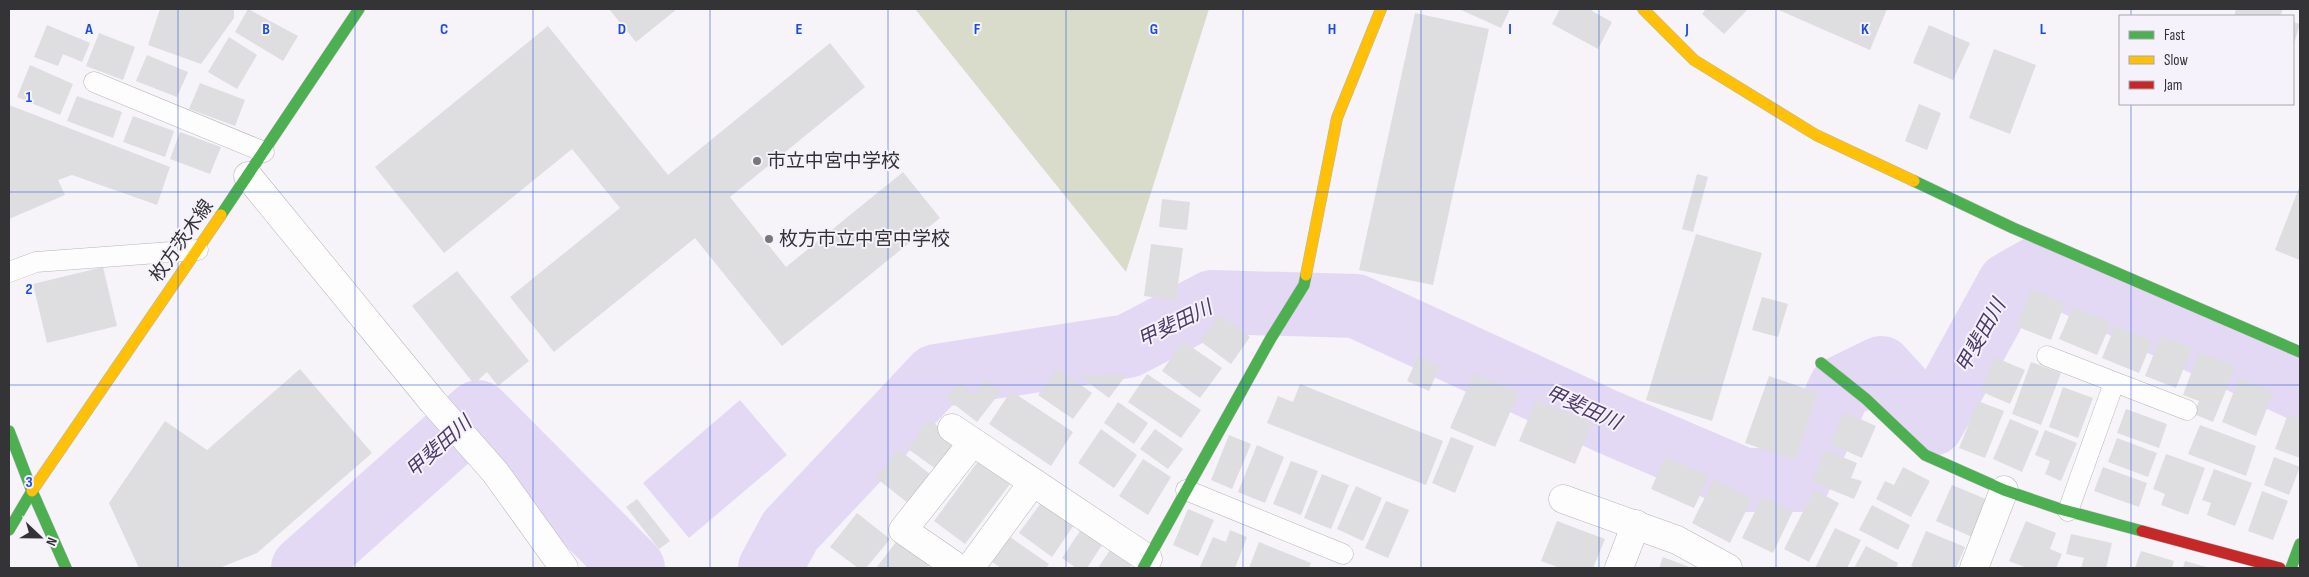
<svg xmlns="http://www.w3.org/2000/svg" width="2309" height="577" font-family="'Sofia Sans Condensed','Noto Sans JP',sans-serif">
<rect width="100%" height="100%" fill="#f6f4f9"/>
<!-- green -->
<path fill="#dadccb" d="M915 9H1209L1126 272Z"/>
<!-- water -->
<path fill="#e4d9f4" d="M740 400 787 455 689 538 643 483Z"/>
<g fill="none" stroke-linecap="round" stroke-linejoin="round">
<!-- river -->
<g stroke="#e4d9f4" stroke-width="64">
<path d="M303 568 478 412 633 568"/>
<path d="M770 568 790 531 936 376 1128 346 1212 302 1356 306 1608 422 1744 480H1799L1840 388 1881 368 1932 424 2009 284 2039 267 2300 389"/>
</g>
</g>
<!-- building -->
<g fill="#dedde0">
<path d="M160 9H234V18L201 64 148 45Z"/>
<path d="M248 9 298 36 283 61 235 32Z"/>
<path d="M609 9H677L636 42Z"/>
<path d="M1459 9H1510L1501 28Z"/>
<path d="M1560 9H1593L1592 11 1612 22 1598 49 1552 24Z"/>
<path d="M1706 9H1748L1724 34 1702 14Z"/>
<path d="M1776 9H1887L1870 50Z"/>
<path d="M2236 9H2283L2280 16H2234Z"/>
<path d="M1415 13 1489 29 1433 285 1359 270Z"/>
<path d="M2293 22 2300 24 2293 47Z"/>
<path d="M47 25 90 43 82 62 63 54 58 66 34 57Z"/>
<path d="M1929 25 1970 43 1953 80 1913 63Z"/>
<path d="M548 26 668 175 830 43 865 87 730 197 786 267 903 172 940 218 782 346 695 238 554 352 510 297 620 208 572 149 444 253 375 167Z"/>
<path d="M99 33 135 47 123 80 86 66Z"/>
<path d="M229 37 257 55 237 89 208 72Z"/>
<path d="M1994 49 2036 65 2010 134 1969 118Z"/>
<path d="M147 55 188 72 177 97 136 81Z"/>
<path d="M30 65 73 84 60 115 17 97Z"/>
<path d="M200 83 245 100 235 126 189 109Z"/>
<path d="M77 96 122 112 113 138 67 121Z"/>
<path d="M1919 104 1941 113 1927 150 1905 141Z"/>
<path d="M9 105 170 167 157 205 72 175 58 180 65 195 9 219Z"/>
<path d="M133 116 174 131 165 157 123 142Z"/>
<path d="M180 132 221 147 210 174 170 159Z"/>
<path d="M1697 174 1708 177 1693 232 1682 229Z"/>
<path d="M2300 185V260L2275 250Z"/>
<path d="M1162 199 1190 202 1187 230 1159 227Z"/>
<path d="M1696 234 1762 253 1712 421 1646 400Z"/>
<path d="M1151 244 1183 248 1176 300 1144 296Z"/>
<path d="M103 267 117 326 47 343 33 284Z"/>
<path d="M457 271 529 361 498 386 487 372 474 384 412 306Z"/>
<path d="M2031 289 2065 303 2051 340 2016 326Z"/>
<path d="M1762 297 1788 304 1778 337 1752 330Z"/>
<path d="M2073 307 2111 323 2097 355 2059 339Z"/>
<path d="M1220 315 1250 337 1231 364 1200 341Z"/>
<path d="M2115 326 2152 341 2139 373 2102 358Z"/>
<path d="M2161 336 2192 347 2176 388 2145 376Z"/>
<path d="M1183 341 1222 368 1200 398 1162 371Z"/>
<path d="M2199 352 2236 366 2213 422 2194 414 2199 401 2183 395Z"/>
<path d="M1418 356 1440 366 1429 391 1407 381Z"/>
<path d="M1994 357 2025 370 2010 404 1980 391Z"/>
<path d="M2031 362 2061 373 2041 425 2012 414Z"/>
<path d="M1057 368 1092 393 1073 419 1038 395Z"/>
<path d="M300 369 372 453 257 553 219 568H139L109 503 165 421 207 450Z"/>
<path d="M1474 373 1519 392 1495 447 1450 428Z"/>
<path d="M1127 374 1109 398 1078 375Z"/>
<path d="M1147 374 1201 410 1181 438 1128 402Z"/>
<path d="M1769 376 1818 393 1795 460 1745 443Z"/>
<path d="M2239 378 2274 391 2256 436 2222 422Z"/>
<path d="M985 379 1001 391 977 422 946 398 959 382 974 394Z"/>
<path d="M1300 384 1443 441 1426 485 1267 423 1278 396 1293 402Z"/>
<path d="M2063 387 2093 398 2078 438 2049 427Z"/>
<path d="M1011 391 1073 432 1051 466 989 424Z"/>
<path d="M1536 400 1592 422 1575 464 1519 441Z"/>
<path d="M1978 401 2004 411 1985 458 1959 448Z"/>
<path d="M1118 402 1148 423 1134 444 1104 423Z"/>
<path d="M2126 409 2167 424 2159 448 2117 433Z"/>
<path d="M1844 412 1876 426 1862 458 1830 444Z"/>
<path d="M2288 414 2300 419V458L2275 449Z"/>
<path d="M928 419 957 440 936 469 908 449Z"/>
<path d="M2010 419 2039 431 2022 472 1993 459Z"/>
<path d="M2200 425 2256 446 2246 476 2188 454Z"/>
<path d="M1101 429 1137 455 1114 488 1078 463Z"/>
<path d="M1155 429 1183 449 1168 469 1140 449Z"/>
<path d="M2045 430 2077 443 2061 481 2045 474 2050 461 2035 455Z"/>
<path d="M1229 435 1251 444 1232 489 1211 480Z"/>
<path d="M1451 437 1474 446 1455 493 1432 483Z"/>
<path d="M2117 438 2157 453 2148 477 2108 462Z"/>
<path d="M1257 445 1284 457 1265 503 1238 492Z"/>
<path d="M898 449 930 474 908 503 876 478Z"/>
<path d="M1825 450 1857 463 1851 478 1862 481 1854 499 1812 482Z"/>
<path d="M2166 454 2205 468 2188 515 2161 505 2165 494 2153 489Z"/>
<path d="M1665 457 1709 476 1694 508 1651 489Z"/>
<path d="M2274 457 2300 467 2289 495 2264 485Z"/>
<path d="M1143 459 1171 477 1148 515 1119 496Z"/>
<path d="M979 460 1010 484 965 544 934 521Z"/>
<path d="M1291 461 1318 471 1301 515 1273 504Z"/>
<path d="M1903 467 1930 481 1911 517 1876 499 1885 481 1894 485Z"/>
<path d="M2103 467 2147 483 2139 507 2094 491Z"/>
<path d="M2214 469 2252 483 2235 526 2207 515 2211 503 2202 500Z"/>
<path d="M1322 474 1349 485 1331 529 1304 518Z"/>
<path d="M1714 479 1752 499 1730 543 1692 523Z"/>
<path d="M1952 485 1988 500 1972 537 1936 521Z"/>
<path d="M1356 486 1382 498 1363 541 1337 529Z"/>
<path d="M1814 490 1839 503 1809 562 1784 549Z"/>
<path d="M2262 491 2288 501 2273 540 2248 531Z"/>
<path d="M1762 497 1793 511 1773 553 1742 538Z"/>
<path d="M637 499 670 541 659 549 626 507Z"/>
<path d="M1044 499 1076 522 1052 557 1019 533Z"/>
<path d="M1386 501 1409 510 1388 558 1365 548Z"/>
<path d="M1872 505 1910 525 1898 550 1859 530Z"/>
<path d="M1188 509 1214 520 1198 556 1173 545Z"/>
<path d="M857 513 890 539 866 568H858L830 547Z"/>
<path d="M1557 521 1605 539 1593 568H1560L1541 561Z"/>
<path d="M2026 521 2056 533 2050 549 2062 554 2056 568H2027L2009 561Z"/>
<path d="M1082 528 1104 542 1087 568H1076L1062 558Z"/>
<path d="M1835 528 1861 540 1847 568H1815Z"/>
<path d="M1230 530 1247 537 1235 568 1200 567 1213 537 1226 542Z"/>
<path d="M1926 531 1965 547 1956 568H1917L1911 566Z"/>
<path d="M2071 534 2112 543 2106 568H2081L2084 558 2066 554Z"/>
<path d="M900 537 932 561 927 568H876Z"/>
<path d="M1010 537 1049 564 1046 568H1001L992 562Z"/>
<path d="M1259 542 1311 563 1309 568H1249Z"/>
<path d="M1866 546 1898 563 1896 568H1854Z"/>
<path d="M1110 550 1132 564 1129 568H1098Z"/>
<path d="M2141 551 2174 561 2172 568H2135Z"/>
<path d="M1663 557 1692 568H1659Z"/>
<path d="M2185 561 2210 568H2183Z"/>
</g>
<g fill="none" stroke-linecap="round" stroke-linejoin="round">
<defs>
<g id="lane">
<path d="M94 82 264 152"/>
<path d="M9 272 36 262 198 250"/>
<path d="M2047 356 2187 410"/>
<path d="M1186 490 1343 554"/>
<path d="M2068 511 2114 383"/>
</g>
<g id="street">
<path d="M248 176 433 402 495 472 564 568"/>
<path d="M952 428 1148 559"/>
<path d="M1563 499 1677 540 1728 568"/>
<path d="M958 568 903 530 973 442"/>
<path d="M970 568 1033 482"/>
<path d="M1619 568 1636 524"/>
<path d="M1974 568 2004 490"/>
</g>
<g id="fast">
<path d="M1914 181 2013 228 2300 352"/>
<path d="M221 215 359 9"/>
<path d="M1821 363 1866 399 1925 455 2004 490 2060 509 2142 531"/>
<path d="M9 431 32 491 66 568"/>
<path d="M9 530 32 491"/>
<path d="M1143 568 1271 338 1304 285 1306 275"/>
<path d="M2291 568 2300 544"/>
</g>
<g id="slow">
<path d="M1643 9 1694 60 1816 135 1914 181"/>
<path d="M1306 275 1337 118 1381 9"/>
<path d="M32 491 221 215"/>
</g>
<path id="jam" d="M2142 531 2280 568"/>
</defs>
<!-- lane casing -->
<use href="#lane" stroke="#b7b5b9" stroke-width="21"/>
<!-- street casing -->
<use href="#street" stroke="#b7b5b9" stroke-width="29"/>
<!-- fast casing -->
<use href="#fast" stroke="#b7b5b9" stroke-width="12"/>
<!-- slow casing -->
<use href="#slow" stroke="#b7b5b9" stroke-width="12"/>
<!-- jam casing -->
<use href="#jam" stroke="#b7b5b9" stroke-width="12"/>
<!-- lane -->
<use href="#lane" stroke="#fefdfe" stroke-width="20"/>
<!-- street -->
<use href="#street" stroke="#fefdfe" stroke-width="28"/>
<!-- fast -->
<use href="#fast" stroke="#4caf50" stroke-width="11"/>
<!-- slow -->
<use href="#slow" stroke="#ffc107" stroke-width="11"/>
<!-- jam -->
<use href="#jam" stroke="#c62828" stroke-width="11"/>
</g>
<!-- grid -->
<path fill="none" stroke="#1d4ed8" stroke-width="1" stroke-opacity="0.55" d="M178 9V568M355 9V568M533 9V568M710 9V568M888 9V568M1066 9V568M1243 9V568M1421 9V568M1599 9V568M1776 9V568M1954 9V568M2131 9V16M2131 104V568M9 192H2300M9 385H2300"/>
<!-- markers -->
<g fill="#78777a" stroke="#f5f2fb" stroke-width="2">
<circle cx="757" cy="161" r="5"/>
<circle cx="769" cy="239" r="5"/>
</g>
<g text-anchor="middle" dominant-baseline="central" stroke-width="4" stroke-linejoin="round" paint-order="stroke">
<!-- poi labels -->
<g font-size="19" fill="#343336" stroke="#f5f2fb" text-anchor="start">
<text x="767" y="161">市立中宮中学校</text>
<text x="779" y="239">枚方市立中宮中学校</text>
</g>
<!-- street labels -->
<g font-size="19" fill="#343336" stroke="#f5f2fb">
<text transform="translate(182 241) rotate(-55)">枚方茨木線</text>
</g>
<!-- water labels -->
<g font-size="20" font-style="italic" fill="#4e3968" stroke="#f5f2fb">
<text transform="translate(1175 324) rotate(-26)">甲斐田川</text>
<text transform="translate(1981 336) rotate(-61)">甲斐田川</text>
<text transform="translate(1583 408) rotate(24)">甲斐田川</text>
<text transform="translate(439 447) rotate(-42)">甲斐田川</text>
</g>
</g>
<g font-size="16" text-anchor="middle" font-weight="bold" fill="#1d4ed8" stroke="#f5f2fb" stroke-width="4" stroke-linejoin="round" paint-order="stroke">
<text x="89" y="34">A</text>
<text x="266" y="34">B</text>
<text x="444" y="34">C</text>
<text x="622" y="34">D</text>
<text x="799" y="34">E</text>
<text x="977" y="34">F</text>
<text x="1154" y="34">G</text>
<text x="1332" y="34">H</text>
<text x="1510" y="34">I</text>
<text x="1687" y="34">J</text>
<text x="1865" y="34">K</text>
<text x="2043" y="34">L</text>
<text x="29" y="102">1</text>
<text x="29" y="294">2</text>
<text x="29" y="487">3</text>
</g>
<!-- border -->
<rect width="2309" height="577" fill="none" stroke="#343336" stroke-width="20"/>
<!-- legend -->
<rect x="2119" y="15" width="175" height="90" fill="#f5f2fb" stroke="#a8a6ac"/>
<rect x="2129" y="31" width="25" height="8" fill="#4caf50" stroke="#a8a6ac"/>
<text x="2164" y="40" font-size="15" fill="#343336">Fast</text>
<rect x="2129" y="56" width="25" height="8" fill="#ffc107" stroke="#a8a6ac"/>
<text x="2164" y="65" font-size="15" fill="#343336">Slow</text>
<rect x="2129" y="81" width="25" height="8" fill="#c62828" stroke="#a8a6ac"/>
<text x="2164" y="90" font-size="15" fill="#343336">Jam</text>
<!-- north arrow -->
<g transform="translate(40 537) rotate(112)" stroke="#f5f2fb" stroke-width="4" paint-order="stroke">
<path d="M0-4L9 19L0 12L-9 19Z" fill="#343336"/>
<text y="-8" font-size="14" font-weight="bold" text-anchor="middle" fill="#343336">N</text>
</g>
</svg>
